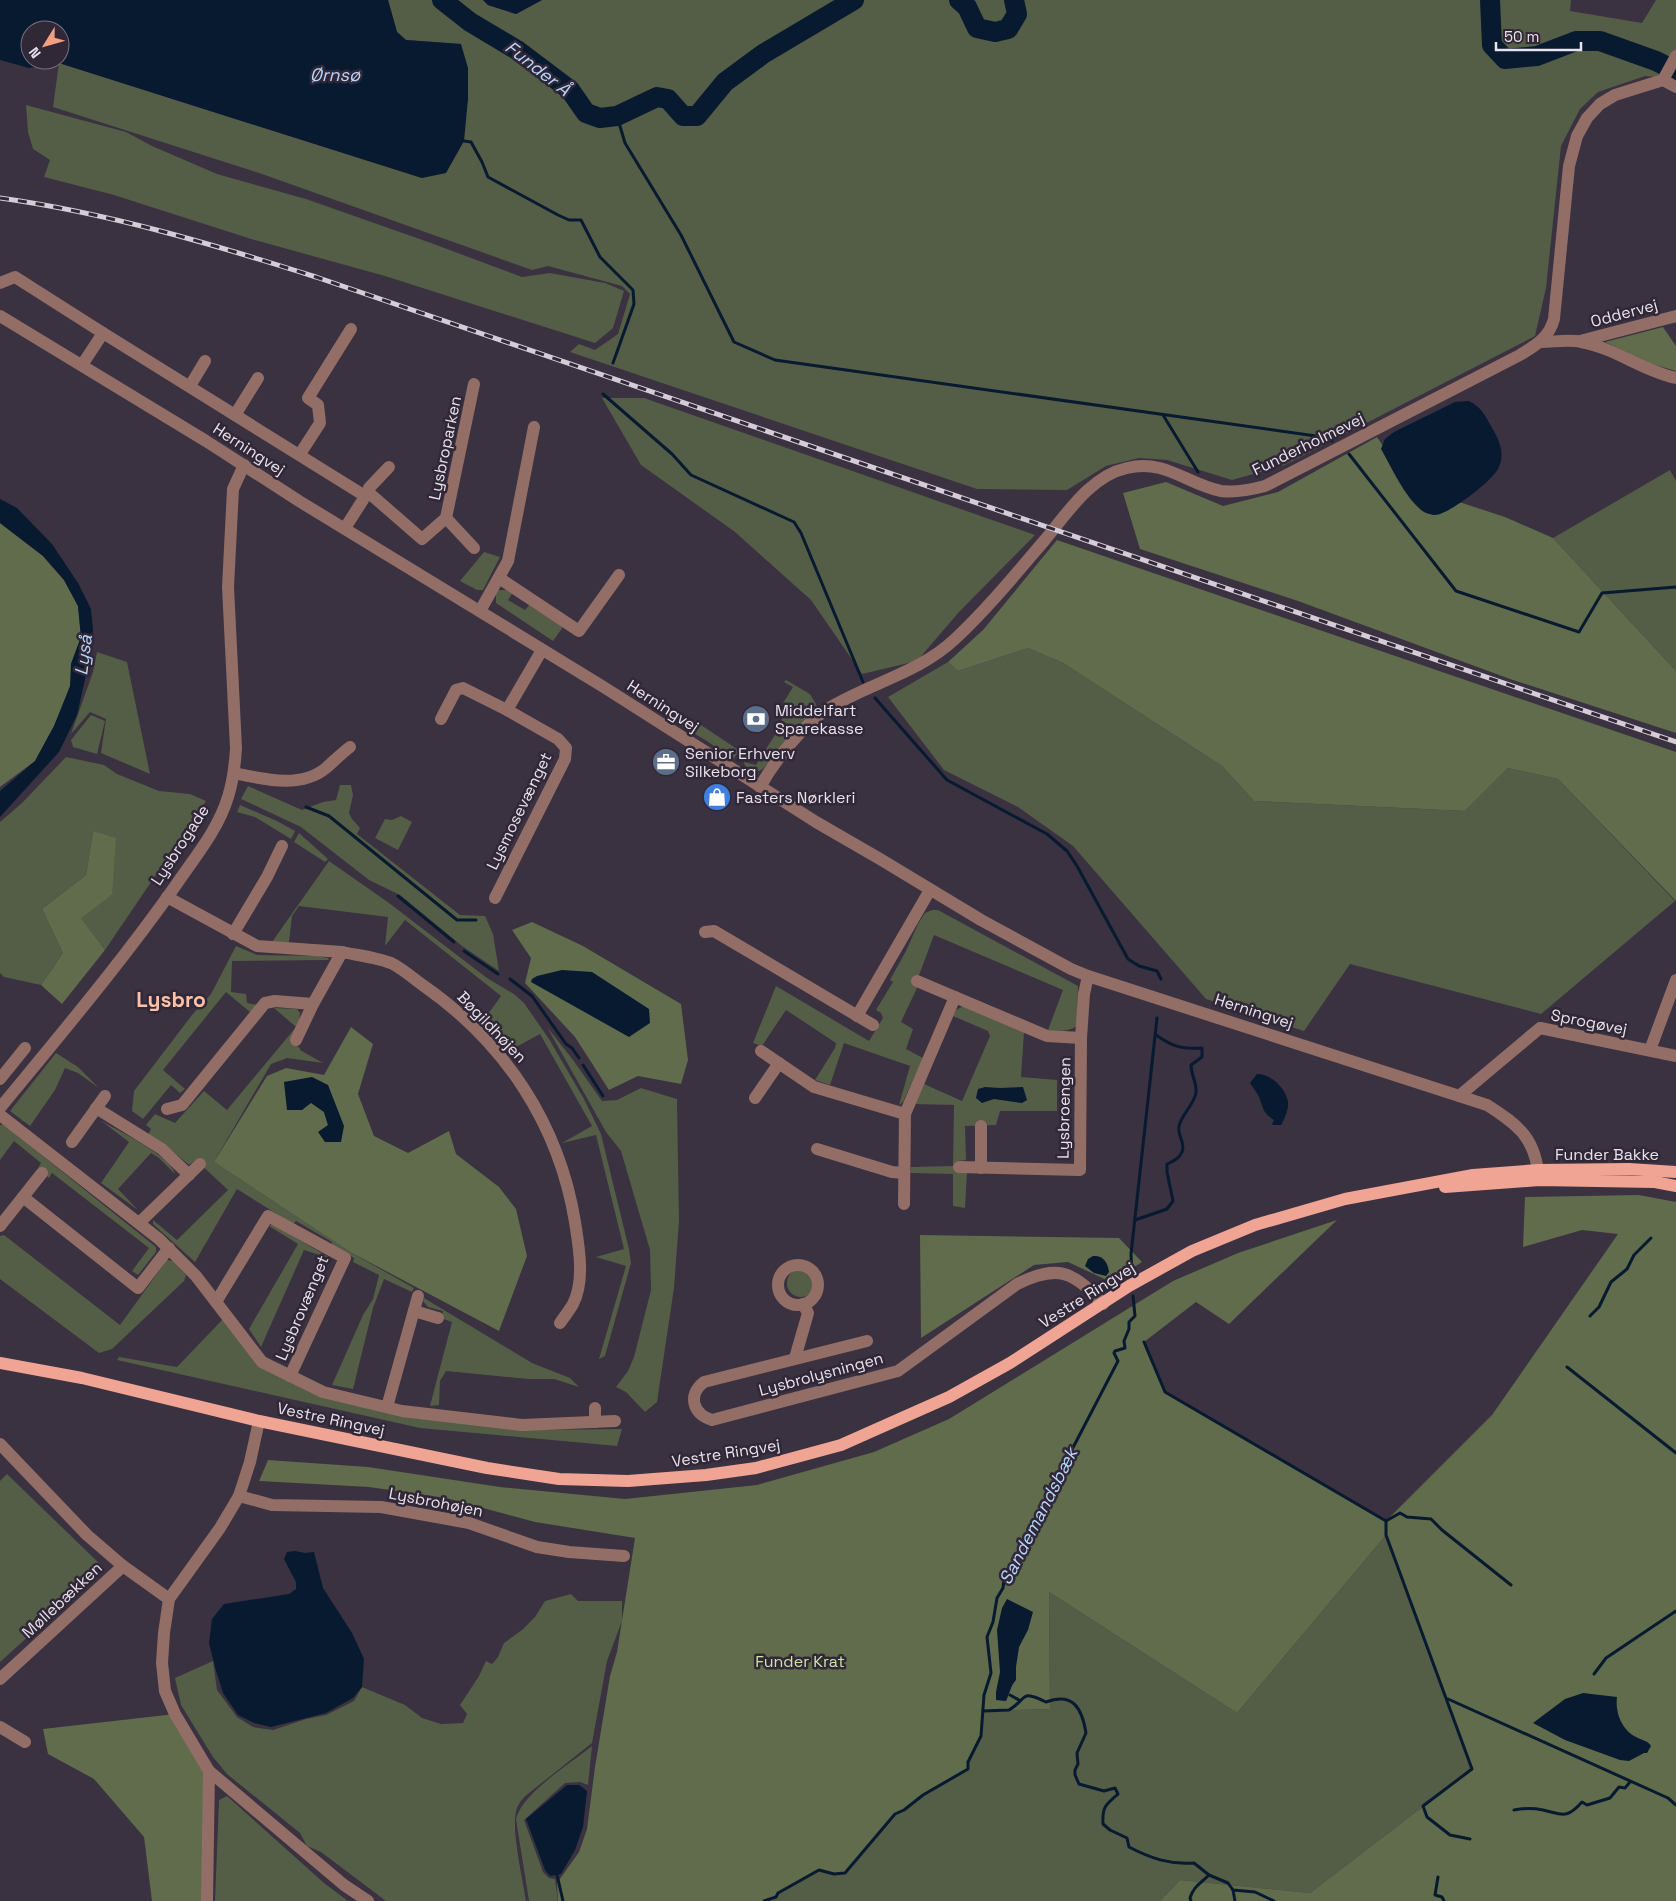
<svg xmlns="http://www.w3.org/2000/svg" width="1676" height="1901" font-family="'Space Grotesk',sans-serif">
<rect width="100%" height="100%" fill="#3a3141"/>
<!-- green -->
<g fill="#545d46">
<path d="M388 0H483L488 5 516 14 542 0H1571L1570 11 1642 23 1656 0H1676V79L1645 76 1598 92 1580 109 1561 146 1546 288 1535 336 1285 465 1232 480 1167 460 1139 458 1106 466 1067 490 977 489 570 352 579 344 595 350 618 334 630 294 622 286 548 266 532 270 262 174 53 107 59 63 422 178 461 44 406 40 397 32Z"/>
<path d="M26 105 126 132 152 146 217 174 306 199 431 243 522 277 550 273 605 283 624 291 613 328 595 343 385 276 251 239 114 195 44 177 50 160 33 149 28 132Z"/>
<path d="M602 398H644L1035 535 959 612 917 661 862 674 811 600 735 532 641 465Z"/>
<path d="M1670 470 1676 481V671L1553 538Z"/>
<path d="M484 552 500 557 483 590H477L460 581Z"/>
<path d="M499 590H507L512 594 508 600 525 610 529 605 563 627 553 641 496 603V593Z"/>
<path d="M1028 648 1063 663 1222 766 1254 801 1465 811 1508 768 1558 779 1675 901 1541 1014 1350 964 1304 1031 1206 999 1073 846 1018 807 944 770 888 697 948 662 958 671Z"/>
<path d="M97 652 127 662 150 774 101 753 106 719 90 712 71 734 93 672Z"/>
<path d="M786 680 810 694 817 706 813 714 764 768C757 774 752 771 745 766L744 762 756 765 781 725 782 719 780 708 793 687 784 682Z"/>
<path d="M665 712 691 724 692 719 740 751 733 759 730 758 707 741 664 716Z"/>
<path d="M91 715 105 721 97 754 73 747 71 740Z"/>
<path d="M66 757 104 765 117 774 159 791 190 794 206 801 105 950 80 917 112 895 93 831 86 875 42 909 63 953 41 985 4 977 0 973V822L22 803Z"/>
<path d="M340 785H351L353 795 349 813 352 819 360 828 357 834 460 915 485 916 493 934 499 971 462 946 400 895 369 880 301 827 241 799 248 786 302 810 323 802 336 800Z"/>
<path d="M240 805 277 821 295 831 291 839 255 817 237 812Z"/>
<path d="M401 816 412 822 398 850 375 838 385 819 392 820Z"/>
<path d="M299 833 328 859 325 862 294 842Z"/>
<path d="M329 861 389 903 487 978 514 994 524 1003 549 1039 584 1099 601 1134 629 1249 631 1263 605 1356 599 1359 626 1266 596 1257 624 1249 596 1135 562 1143 592 1126 540 1034 507 1052 480 1025 501 996 405 920 385 946 388 917 299 906 292 916 289 942H272Z"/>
<path d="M932 910H938L1078 986 1077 1026C1068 1032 1059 1031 1048 1030L1063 990 934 935 915 986 917 988 901 1022 913 1029 906 1049 923 1058 903 1102 899 1105 910 1066 844 1043 830 1085 815 1080 835 1048 836 1043 786 1010 762 1046 753 1043 776 986 869 1041 883 1018 881 1013 876 1010 893 982 890 980 906 951 918 924 925 913Z"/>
<path d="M236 946 257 955 319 956 328 958 329 960 232 961 231 992 246 994 247 1003 258 1005 250 1012 226 992 163 1070 185 1089 180 1093 171 1085 143 1119 132 1111 134 1091 192 1015 211 994Z"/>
<path d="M963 1006 1024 1032 1021 1077 1057 1080V1111H1000L996 1125 965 1126 966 1160 958 1161V1171L967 1172 965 1208 953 1206V1174L910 1173 911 1167 953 1166 954 1105 914 1104 924 1084 962 1101 990 1036 988 1031 953 1016 956 1010Z"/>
<path d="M274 1008 297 1009 300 1013 299 1022 290 1042 300 1048V1050L323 1063 287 1058 271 1064 214 1162 350 1252 414 1288 412 1292 384 1279 373 1308 353 1389 332 1385 363 1315 373 1299 379 1275 353 1262 354 1258 331 1245 332 1242 296 1221 293 1224 237 1189 195 1262 153 1224V1220L177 1240 228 1190 196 1160 189 1165 164 1144 148 1135 151 1129 146 1125 155 1114 175 1123 204 1091 227 1110 296 1027Z"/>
<path d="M547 1027 573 1060 602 1101 617 1100 641 1088 677 1099 679 1221 674 1288 657 1402 645 1412 626 1392 616 1387 628 1371 634 1357 651 1290 650 1250 621 1151 606 1132Z"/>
<path d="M56 1053 78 1067 99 1088 78 1073 65 1068 55 1090 30 1126 10 1111Z"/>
<path d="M100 1120C116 1130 172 1156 175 1174L159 1158 151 1153 118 1189 138 1210 101 1183 129 1142Z"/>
<path d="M0 1125H4L156 1247V1252L138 1275 132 1271 149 1248 52 1173 49 1178 38 1168 41 1163 14 1141 0 1160Z"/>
<path d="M272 1224 332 1259 304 1250 261 1347 249 1329 298 1244 269 1226Z"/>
<path d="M4 1235 120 1325 167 1260 173 1261 186 1275 184 1281 112 1349 99 1353 0 1279V1236Z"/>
<circle cx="801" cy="1283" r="14"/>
<path d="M424 1298 532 1363 570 1378 579 1387 554 1379H528L446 1371 440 1381 439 1405 430 1406 452 1322 441 1318 443 1311 428 1307 423 1301Z"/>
<path d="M223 1319 259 1367 323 1397 521 1430 622 1429 617 1446 420 1428 117 1360 119 1357 177 1367Z"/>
<path d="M7 1474 104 1568 0 1662V1481Z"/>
<path d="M1386 1535 1472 1769 1310 1893 1180 1880 1160 1901H648L983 1711 1050 1709 1049 1592 1237 1713Z"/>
<path d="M571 1594 578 1601H622V1621L607 1661 592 1743 529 1793C524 1797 520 1801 517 1808 510 1827 523 1879 526 1901H386L321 1852 307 1846 300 1833 227 1774 213 1757 181 1705 175 1678 213 1661 217 1690 237 1717 253 1727 273 1730 306 1719 326 1715 354 1701 362 1687 405 1705 422 1718 441 1724 463 1723 467 1714 460 1705 479 1676 486 1661 492 1664 498 1657 504 1643 522 1630 535 1617 545 1601Z"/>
<path d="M592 1746 588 1785 580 1782 565 1783 524 1820 543 1872 549 1878 555 1879 558 1901H529L516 1819C523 1792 570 1764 592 1746Z"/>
<path d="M227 1796 324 1883 348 1901H215L219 1800Z"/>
</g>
<!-- forest -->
<g fill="#606c4b" fill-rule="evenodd">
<path d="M1663 327 1676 346V371L1652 364 1605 342Z"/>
<path d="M1377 437 1428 513 1453 500 1505 517 1553 538 1676 671V733L1510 679 1298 601 1140 549 1123 493 1166 482 1223 506 1278 492Z"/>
<path d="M0 523 43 556 64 580 78 606 81 637 71 664V686L54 726 35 761 0 787Z"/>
<path d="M1057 540 1676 752V901L1558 779 1508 768 1465 811 1254 801 1222 766 1063 663 1028 648 958 671 948 662 983 630Z"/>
<path d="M93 831 116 838 112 895 81 918 105 950 62 1004 41 985 63 953 42 909 86 875Z"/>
<path d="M532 922 583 946 681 1004 688 1060 681 1084 638 1076 609 1090 575 1037 525 983 531 958 512 930Z"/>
<path d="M351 1027 373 1044 358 1094 374 1136 408 1153 449 1131 456 1154 499 1187 516 1209 527 1256 499 1331 350 1252 214 1162 267 1076 286 1068 324 1075ZM328 1085 341 1142 328 1125 324 1112 311 1102Z"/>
<path d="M1639 1195 1676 1202V1901H1160L1180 1880 1310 1893 1472 1769 1386 1535 1237 1713 1049 1592 1050 1709 983 1711 981 1736 968 1762V1769L923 1795 904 1810 895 1814 845 1873 834 1874 819 1870 778 1892 776 1897 764 1901H558L557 1883 579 1852 587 1829 595 1767 610 1676 617 1652 635 1538 535 1522 446 1498 369 1487 259 1481 268 1460 368 1467 500 1487 625 1499 757 1485 874 1452 949 1419 1173 1281 1238 1253 1337 1220 1229 1324 1196 1302 1144 1342 1165 1392 1386 1521 1492 1415 1618 1234 1582 1230 1523 1247 1525 1197Z"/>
<path d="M920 1235 1119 1238 1142 1262 1111 1282 1068 1262 1034 1265 921 1338Z"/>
<path d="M175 1714 209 1771 207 1901H152L144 1837 94 1779 48 1754 43 1729Z"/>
</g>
<!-- water -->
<g fill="#071a30" fill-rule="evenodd">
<path d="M0 0H388L397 32 406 40 461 44 468 68V99L464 141 446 173 422 178 59 63 29 68 0 60ZM30 30H60V60H30Z"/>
<path d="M483 0H542L516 14 488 5Z"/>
<path d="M1469 401C1482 408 1484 414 1491 426 1499 440 1506 453 1498 469 1492 481 1448 515 1435 515 1432 515 1426 513 1424 512 1406 500 1392 468 1381 449L1385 439 1394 432 1455 402Z"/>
<path d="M0 499 17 508 52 544 78 583 91 609 93 630 92 648 77 715 59 752 0 817V791L35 761 54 726 70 686 71 664 81 637 78 606 64 580 43 556 0 523Z"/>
<path d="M562 970 592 972 649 1009 650 1023 629 1037 531 982 532 979 537 976Z"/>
<path d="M1257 1074C1271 1074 1286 1088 1288 1102 1289 1109 1284 1120 1281 1125H1273L1272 1124 1274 1120C1262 1112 1264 1109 1259 1097 1257 1092 1253 1088 1250 1083Z"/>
<path d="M312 1077 328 1085 344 1126 341 1142H325L318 1132 328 1125 324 1112 311 1103 302 1110H287L284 1082Z"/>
<path d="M985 1087 1000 1088 1023 1087 1027 1100 1022 1103 994 1099 982 1103 976 1098 978 1089Z"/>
<path d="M1093 1256C1103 1255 1108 1263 1109 1272L1106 1276 1094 1273 1085 1266 1088 1259Z"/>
<path d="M295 1551 305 1553 314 1552 323 1588 352 1633 364 1659 362 1687 353 1698 326 1713 271 1727 254 1723 238 1715 223 1693 215 1667 209 1643 212 1619 224 1604 289 1594 296 1589V1582L284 1559 287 1552Z"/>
<path d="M1007 1599 1033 1612 1028 1630 1019 1647 1016 1667V1680C1010 1687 1010 1693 1006 1701L996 1700V1692L1000 1672 997 1630 1002 1608Z"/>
<path d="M1583 1693 1617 1697C1615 1713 1622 1731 1638 1738 1644 1741 1648 1741 1651 1746L1647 1753H1644L1629 1761 1620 1760 1565 1740 1533 1723 1565 1699Z"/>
<path d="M567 1785H579L587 1791 583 1827 575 1850 561 1874 550 1876 545 1870 526 1819Z"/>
</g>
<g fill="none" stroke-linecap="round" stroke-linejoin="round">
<!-- stream -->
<g stroke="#071a30" stroke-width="3">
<path d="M617 116 625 143 681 235 734 342 775 360 1330 438 1332 441"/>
<path d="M464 141 471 142 482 162 488 177 558 215 569 220H581L600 257 633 290 634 304 613 363"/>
<path d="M603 394 672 454 691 475 794 522 801 533 863 682"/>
<path d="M1163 415 1198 472"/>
<path d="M1349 454 1456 591 1579 632 1602 593 1676 587"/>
<path d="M875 698 947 780 1047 834 1067 851 1077 866 1128 959 1139 966 1157 971 1161 979"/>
<path d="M306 807 329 816 457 920H476"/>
<path d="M398 896 454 942"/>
<path d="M464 951 498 974"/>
<path d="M510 979 532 996 566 1044 572 1048 579 1058"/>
<path d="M583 1065 603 1096"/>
<path d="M1135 1220 1167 1209 1173 1201 1167 1172V1164C1173 1161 1179 1159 1182 1152 1186 1143 1177 1136 1179 1126 1181 1115 1196 1102 1196 1092 1197 1083 1191 1075 1191 1065L1202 1057V1048C1181 1049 1173 1047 1156 1035"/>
<path d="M1132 1274 1131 1254 1157 1018"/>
<path d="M1590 1316 1599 1307 1611 1282 1627 1269 1634 1255 1651 1238"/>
<path d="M1144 1342 1165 1392 1386 1521V1535L1472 1769 1423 1806 1427 1817 1450 1835 1470 1839"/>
<path d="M1567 1367 1676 1453"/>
<path d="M1386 1521 1400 1513 1407 1517 1431 1519 1442 1530 1511 1585"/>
<path d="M1594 1674 1606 1658 1676 1611"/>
<path d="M1010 1695 1019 1700"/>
<path d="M1448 1699 1668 1798 1676 1805"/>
<path d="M983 1711 1009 1710C1028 1699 1019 1689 1046 1702 1073 1692 1082 1708 1086 1733L1077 1753 1078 1764 1075 1770V1775L1079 1784 1104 1791 1115 1788 1118 1794C1106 1804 1102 1807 1103 1824L1110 1830 1127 1838 1129 1847C1150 1858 1170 1865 1194 1863L1209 1875 1228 1883 1233 1890 1255 1892 1274 1901"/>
<path d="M1514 1810C1524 1808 1533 1808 1543 1810 1562 1814 1566 1820 1582 1802L1587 1805 1610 1798 1619 1787 1625 1788 1630 1782"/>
<path d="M557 1875 563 1901"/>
<path d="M1438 1877 1435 1895 1442 1897 1444 1901"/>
<path d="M1233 1890 1235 1901"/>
<path d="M764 1901 776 1897 778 1893 819 1870 834 1874 845 1873 895 1814 904 1810 923 1795 968 1769V1762L981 1736 984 1695 991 1673 987 1637 993 1622 997 1598 1003 1588 1005 1572 1012 1565 1118 1361 1114 1353 1115 1351 1125 1348 1124 1341 1129 1329V1322L1135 1316 1133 1296"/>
<path d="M1191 1901 1190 1898C1193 1887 1201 1883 1209 1875"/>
</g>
<!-- river -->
<g stroke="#071a30" stroke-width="20">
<path d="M442 0 470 22 517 50 570 90 586 113 600 118 617 116 657 97 668 99 683 116H697L725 82 763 54 854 0"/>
<path d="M959 0 967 7 977 28 995 32 1008 29 1017 14 1014 0"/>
<path d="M1490 0 1492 45 1505 59 1537 56 1576 41H1600L1656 61 1676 71"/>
</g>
<!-- minor -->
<g stroke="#936e66" stroke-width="12">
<path d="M1663 80 1676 87"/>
<path d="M0 283 15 277 103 333 365 496"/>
<path d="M0 316 206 441 299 501 602 686 816 822 880 859 981 920 1071 969 1088 976 1487 1105C1520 1126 1536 1139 1539 1180"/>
<path d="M1580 341 1676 316"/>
<path d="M1542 342C1554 342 1569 339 1581 342 1615 348 1643 371 1676 378"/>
<path d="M82 365 103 333"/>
<path d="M190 386 205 361"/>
<path d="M235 415 258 378"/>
<path d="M300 454 320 423 318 405 308 398 351 329"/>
<path d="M368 492 369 488 389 467"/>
<path d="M446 518 474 548"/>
<path d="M345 528 368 492 422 539 446 518 474 384"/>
<path d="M499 578 579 631 619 575"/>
<path d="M480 611 508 561 534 427"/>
<path d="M441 719 456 690 463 688 507 710 542 650"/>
<path d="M234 773C263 779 301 789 326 768 334 761 342 753 350 747"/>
<path d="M760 787C775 760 803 725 829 708 870 683 919 673 955 639 986 610 1015 575 1044 541 1066 515 1090 476 1127 468 1166 459 1186 484 1221 491 1236 493 1250 490 1265 486L1520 355C1536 345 1549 338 1554 319L1569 166 1577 136 1587 118 1600 104 1615 95 1663 80 1676 56"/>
<path d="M167 897 257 946 342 952 313 1004 296 1040"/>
<path d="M495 898 565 759 566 748 558 739 507 710"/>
<path d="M705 932 714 931 873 1025"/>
<path d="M233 934 267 877 282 846"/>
<path d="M342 952C356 955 381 958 393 964 404 970 414 979 424 986 505 1043 559 1124 575 1222 579 1247 585 1281 573 1304 569 1311 564 1317 560 1323"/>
<path d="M917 981 1047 1036 1081 1038"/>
<path d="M857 1016 930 890"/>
<path d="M1650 1050 1676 980"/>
<path d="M761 1051 814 1087 905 1114"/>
<path d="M0 1079 25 1048"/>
<path d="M1459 1096 1540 1028 1676 1056"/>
<path d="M755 1098 779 1063"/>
<path d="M0 1108C60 1035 121 963 176 885 195 857 218 830 228 797 233 781 235 765 236 748L228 587 233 489 244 465"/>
<path d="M96 1108 162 1149 189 1175"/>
<path d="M167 1109 182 1105 265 1003 275 1001 313 1004"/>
<path d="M0 1115 159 1239 196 1276 262 1362 323 1392 402 1411 522 1425 615 1421"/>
<path d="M72 1142 105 1096"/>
<path d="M817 1149 892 1172 904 1173"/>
<path d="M959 1167 1080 1170 1081 1038 1084 994 1088 976"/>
<path d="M981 1168V1126"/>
<path d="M23 1197 138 1288 169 1248"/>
<path d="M904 1204 905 1114 955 997"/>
<path d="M139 1223 200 1164"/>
<path d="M0 1226 42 1173"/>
<circle cx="798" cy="1285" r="20"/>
<path d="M216 1302 268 1216 345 1258 290 1376"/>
<path d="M414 1311 438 1318"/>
<path d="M867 1341 704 1382C687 1395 693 1414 712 1420L898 1371 1017 1284C1058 1264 1073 1271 1103 1304"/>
<path d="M795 1358 808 1313 803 1304"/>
<path d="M387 1407 418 1296"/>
<path d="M259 1421 250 1462 239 1496 220 1528 169 1599 164 1633 162 1663 165 1691 175 1714 209 1771 344 1885 368 1901"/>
<path d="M595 1422V1408"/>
<path d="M0 1444 87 1535 123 1566 169 1599"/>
<path d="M239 1496 272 1505 381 1507 469 1523 537 1547 569 1552 624 1556"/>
<path d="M0 1679 123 1566"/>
<path d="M0 1727 25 1742"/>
<path d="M207 1901 209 1771"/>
</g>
<!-- major -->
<g stroke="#f0a494" stroke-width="12">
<path d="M1445 1187 1539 1180 1655 1182 1676 1186"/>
<path d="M0 1363 82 1378 259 1421 487 1468 559 1479 628 1481 706 1475 756 1468 841 1445 949 1397 1010 1363 1129 1286 1192 1251 1255 1225 1345 1199 1473 1175 1538 1170 1629 1169 1676 1172"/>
</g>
<defs>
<path id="rail" d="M0 198C108 213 212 244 316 277L1676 742"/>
</defs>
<!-- rail casing -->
<use href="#rail" stroke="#d4cdd8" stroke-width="5"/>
<!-- rail -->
<use href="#rail" stroke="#302737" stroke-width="3" stroke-dasharray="9" stroke-linecap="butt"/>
</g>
<!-- icons -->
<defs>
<symbol id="bank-disc" viewBox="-11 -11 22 22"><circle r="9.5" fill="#5c6f8a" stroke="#302737"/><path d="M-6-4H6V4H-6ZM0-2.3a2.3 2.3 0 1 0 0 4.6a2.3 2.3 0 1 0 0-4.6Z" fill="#fff"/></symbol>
<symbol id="office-disc" viewBox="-11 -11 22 22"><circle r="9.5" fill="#5c6f8a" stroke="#302737"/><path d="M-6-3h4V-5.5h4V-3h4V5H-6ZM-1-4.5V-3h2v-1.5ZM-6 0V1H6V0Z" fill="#fff"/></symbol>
<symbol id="shop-disc" viewBox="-11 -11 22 22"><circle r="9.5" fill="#3f7fe0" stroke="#302737"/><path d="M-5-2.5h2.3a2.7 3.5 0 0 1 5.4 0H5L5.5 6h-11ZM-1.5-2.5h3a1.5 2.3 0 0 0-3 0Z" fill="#fff"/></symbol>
</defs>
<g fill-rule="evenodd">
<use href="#bank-disc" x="740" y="703" width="32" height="32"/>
<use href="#office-disc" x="650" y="746" width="32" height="32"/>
<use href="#shop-disc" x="701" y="781" width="32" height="32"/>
</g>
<g text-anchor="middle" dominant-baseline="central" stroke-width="5" stroke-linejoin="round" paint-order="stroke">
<!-- street labels -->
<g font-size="16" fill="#e8e2ec" stroke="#302737">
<text transform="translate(1624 313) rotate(-15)">Oddervej</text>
<text transform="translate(1308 444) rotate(-26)">Funderholmevej</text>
<text transform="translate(445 448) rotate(-78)">Lysbroparken</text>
<text transform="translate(249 449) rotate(33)">Herningvej</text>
<text transform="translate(663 706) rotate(33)">Herningvej</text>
<text transform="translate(519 811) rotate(-64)">Lysmosevænget</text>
<text transform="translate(180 845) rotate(-57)">Lysbrogade</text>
<text transform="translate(1254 1011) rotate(18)">Herningvej</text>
<text transform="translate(1589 1022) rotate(11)">Sprogøvej</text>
<text transform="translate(492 1027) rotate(46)">Bøgildhøjen</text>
<text transform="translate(1064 1108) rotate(-89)">Lysbroengen</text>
<text x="1607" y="1154">Funder Bakke</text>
<text transform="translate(1087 1295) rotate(-32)">Vestre Ringvej</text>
<text transform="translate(302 1308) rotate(-67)">Lysbrovænget</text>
<text transform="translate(821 1374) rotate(-15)">Lysbrolysningen</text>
<text transform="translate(331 1419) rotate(12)">Vestre Ringvej</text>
<text transform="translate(726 1453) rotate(-9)">Vestre Ringvej</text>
<text transform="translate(436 1502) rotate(11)">Lysbrohøjen</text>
<text transform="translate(62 1600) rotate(-43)">Møllebækken</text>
</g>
<!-- poi labels -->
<g font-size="16" fill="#e8e2ec" stroke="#302737" text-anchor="start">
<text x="775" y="710">Middelfart<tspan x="775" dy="18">Sparekasse</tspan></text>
<text x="685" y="753">Senior Erhverv<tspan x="685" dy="18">Silkeborg</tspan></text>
<text x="736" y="797">Fasters Nørkleri</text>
</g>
<!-- park labels -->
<g font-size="16" fill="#cde3a8" stroke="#302737">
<text x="800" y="1661">Funder Krat</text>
</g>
<!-- water labels -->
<g font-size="18" font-style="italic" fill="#b7d6fe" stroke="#302737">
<text transform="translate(538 68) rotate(38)">Funder Å</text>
<text x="335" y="74">Ørnsø</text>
<text transform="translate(83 655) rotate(-83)">Lyså</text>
<text transform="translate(1038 1516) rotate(-63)">Sandemandsbæk</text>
</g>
<!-- district labels -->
<g font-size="21" font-weight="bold" fill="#ffc0a8" stroke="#302737">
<text x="171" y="999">Lysbro</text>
</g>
</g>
<!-- north arrow -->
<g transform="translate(45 45) rotate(233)"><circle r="24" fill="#302737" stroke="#7a727f"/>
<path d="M0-4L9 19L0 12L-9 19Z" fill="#f2a081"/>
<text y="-8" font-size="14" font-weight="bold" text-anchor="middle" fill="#e8e2ec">N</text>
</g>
<!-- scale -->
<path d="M1496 42v8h85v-8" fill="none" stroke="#e8e2ec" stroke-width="2.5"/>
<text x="1504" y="42" font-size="15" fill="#e8e2ec" stroke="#302737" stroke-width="4" paint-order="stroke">50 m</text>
</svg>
